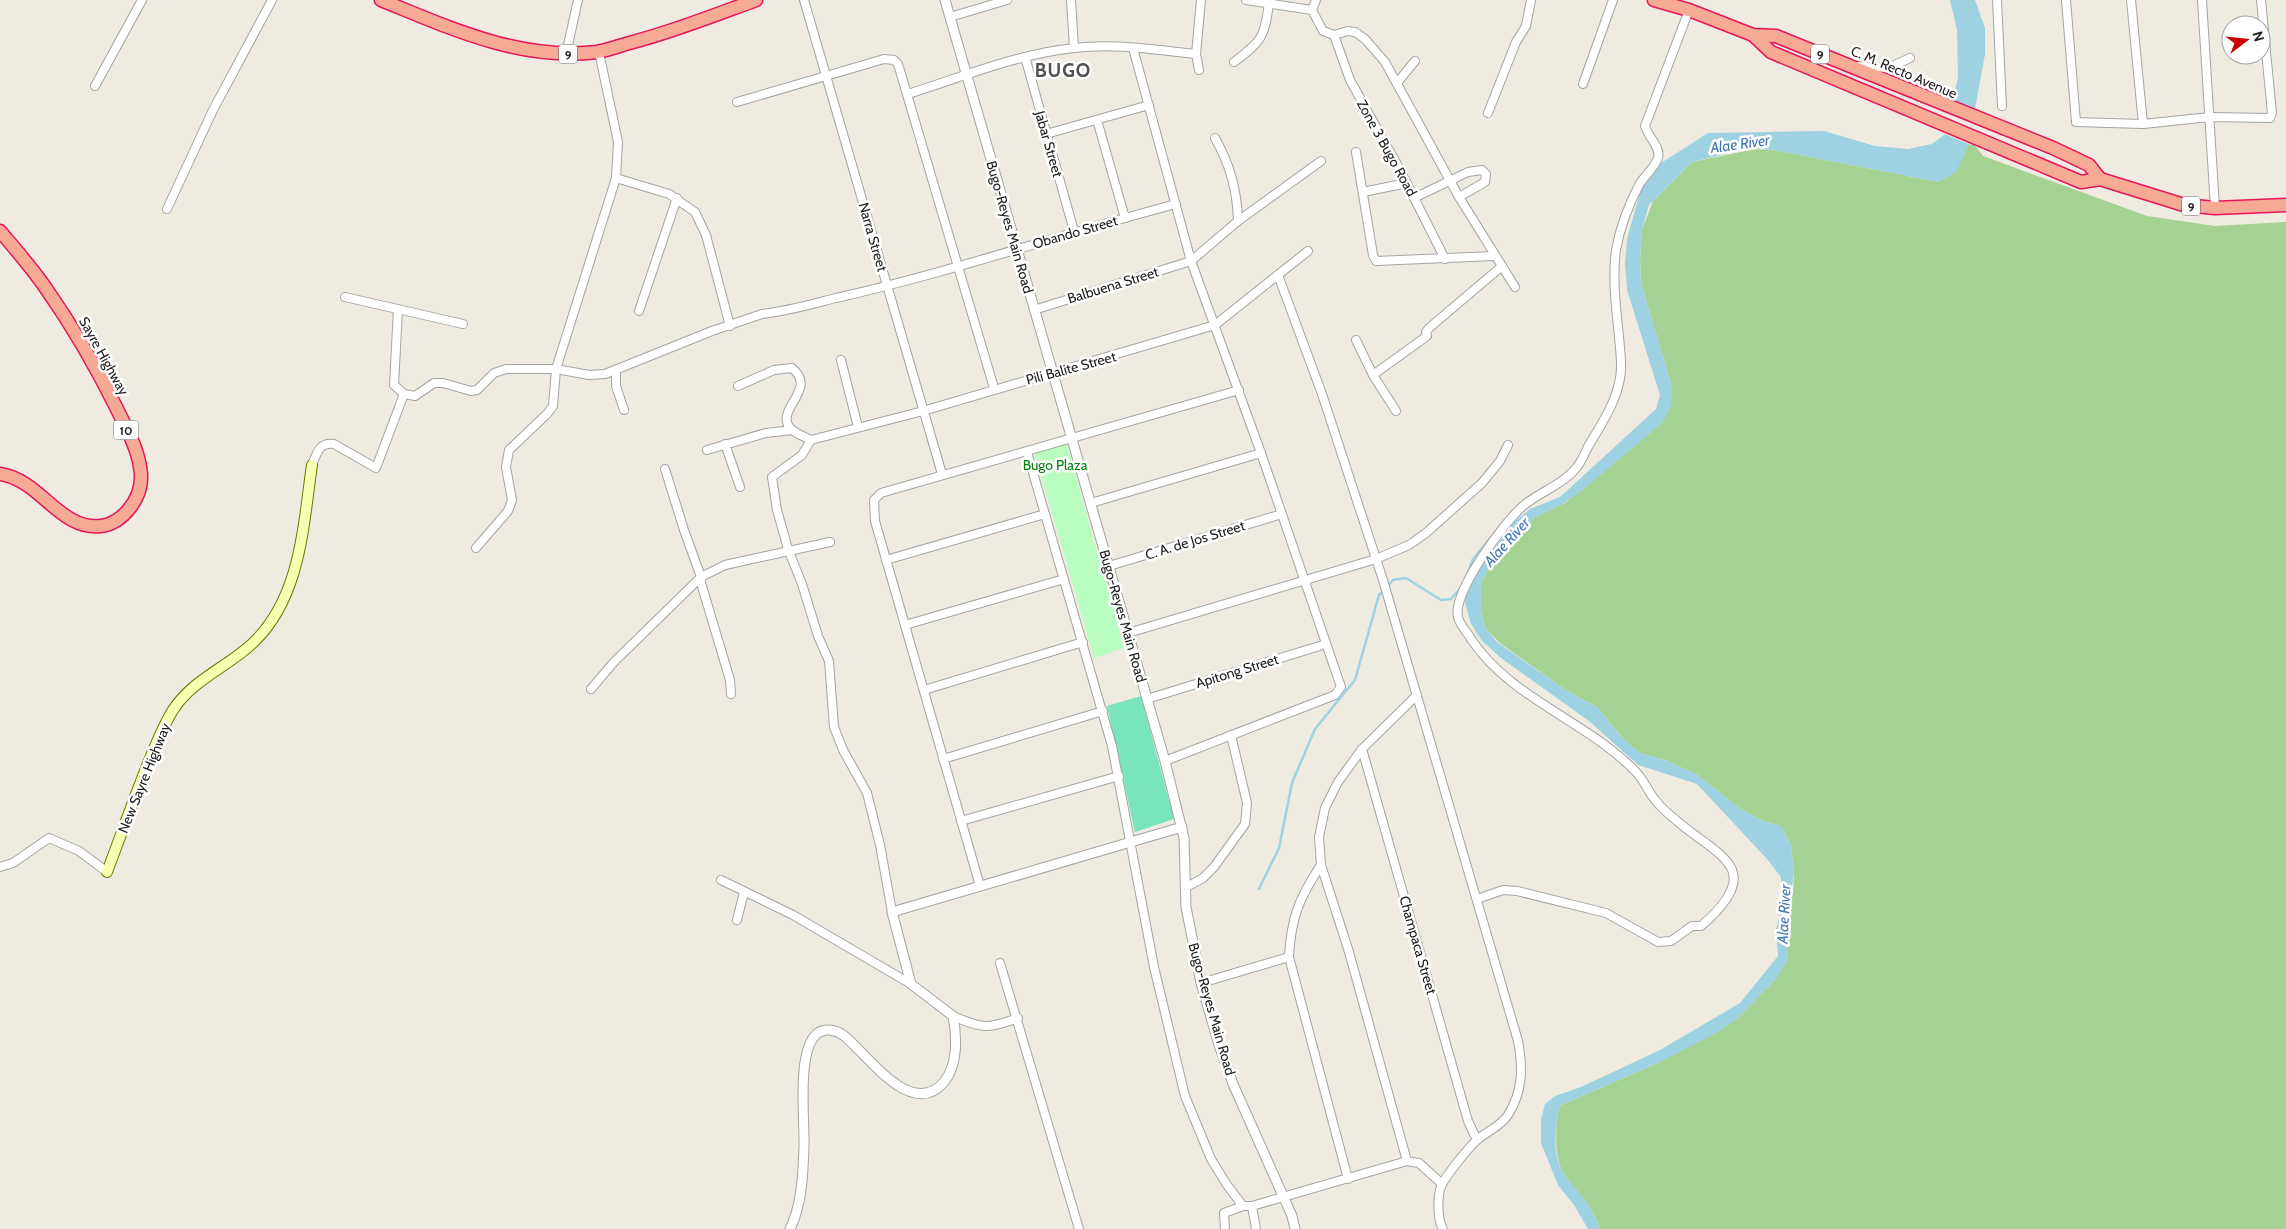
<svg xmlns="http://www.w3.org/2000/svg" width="2286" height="1229" font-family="Cabin,sans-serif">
<rect width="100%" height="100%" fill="#efebe1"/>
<!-- forest -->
<path fill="#a4d292" d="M1969 138 1983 156 2147 216 2215 226 2286 222V1229H1600C1592 1204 1579 1195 1564 1174 1553 1158 1556 1124 1559 1106L1660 1062 1737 1019 1776 979 1793 893 1794 873 1791 845 1781 826 1763 821 1739 808 1696 774 1667 761 1640 753 1625 741 1597 707 1564 689 1500 643 1486 629 1481 611V584L1489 567 1504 553 1535 517 1565 503 1662 423 1672 387 1641 283 1640 259 1642 230 1653 201 1692 162 1755 149 1774 150 1939 182 1968 147Z"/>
<!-- park -->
<path fill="#b9fec0" d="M1066 441 1124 648 1094 658 1034 451Z"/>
<!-- pitch -->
<path fill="#78e5bd" d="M1141 696 1174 819 1135 832 1107 706Z"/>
<!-- water -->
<path fill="#9ed1e1" d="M1950 0H1975L1985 28V54L1968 147 1956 172 1939 182 1774 150 1750 148 1692 162 1649 205 1642 230 1640 259 1641 283 1672 387 1671 407 1662 423 1584 489 1561 505 1535 517 1504 553 1489 567 1481 584V611L1486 629 1497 642 1564 689 1597 707 1623 739 1640 753 1667 761 1696 774 1739 808 1763 821 1781 826 1791 845 1794 873 1788 917V960L1776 979 1737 1019 1718 1032 1660 1062 1559 1106C1556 1126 1551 1156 1564 1174 1579 1194 1592 1205 1600 1229H1588L1574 1205 1558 1185 1541 1143V1119L1545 1104 1555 1096 1581 1087 1660 1050 1740 1003 1778 956 1776 930 1782 905 1781 877 1767 859 1697 784 1638 765 1589 721 1501 658 1482 641 1471 624 1465 603 1468 581 1476 565 1502 539 1514 522 1530 509 1560 497 1656 409 1660 395 1627 290 1625 264 1627 239 1641 189 1661 163 1708 133 1824 131 1875 146 1908 149 1932 144 1945 134 1958 77 1957 30Z"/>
<!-- pier -->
<path fill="#efebe1" d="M1951 99 1977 110 1971 145 1942 133Z"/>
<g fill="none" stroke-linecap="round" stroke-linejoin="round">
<!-- stream -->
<g stroke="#9ed1e1" stroke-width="2.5">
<path d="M1465 580 1473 559 1494 534"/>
<path d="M1387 587 1393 580 1406 578 1441 600 1451 599 1460 589"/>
<path d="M1259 889 1279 848 1292 783 1315 729 1355 680 1379 595 1383 591"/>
</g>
<defs>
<g id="minor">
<path d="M804 0 942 474"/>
<path d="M1071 0 1074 48"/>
<path d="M1246 0 1312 10"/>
<path d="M1316 0 1312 10 1323 31 1334 35 1348 31 1355 32 1365 39 1385 62 1459 197 1515 287"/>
<path d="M1997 0 2002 106"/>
<path d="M2066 0 2076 122 2143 124 2210 117 2270 118 2272 113 2261 0"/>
<path d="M2131 0 2143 124"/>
<path d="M2202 0 2215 208"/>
<path d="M950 17 1007 0"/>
<path d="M1334 35 1350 80 1399 168 1445 259"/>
<path d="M1133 48 1191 261 1261 453 1341 687 1335 695 1165 761"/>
<path d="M566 54 578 0"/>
<path d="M1196 54 1199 70"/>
<path d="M1025 57 1074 231"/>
<path d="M1234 62C1262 41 1265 37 1269 2"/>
<path d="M1857 66 1888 68 1910 58"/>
<path d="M1397 83 1415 61"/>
<path d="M1583 84 1613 0"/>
<path d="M95 86 142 0"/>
<path d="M908 94C962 77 1017 54 1074 48 1114 43 1156 50 1196 54L1201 0"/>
<path d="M737 102 884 59 894 60 898 64 994 388"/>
<path d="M1488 113 1516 42 1526 26 1531 0"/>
<path d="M1097 120 1125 218"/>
<path d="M1046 134 1149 105"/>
<path d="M1215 138C1230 165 1237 189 1238 221"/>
<path d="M1356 152 1373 255 1376 261 1494 256"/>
<path d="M616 178 669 194 695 212 706 235 730 326"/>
<path d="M1363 192 1407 183"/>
<path d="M1414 198 1468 172 1482 170 1486 174 1485 182 1459 197"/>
<path d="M167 209 213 110 272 0"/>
<path d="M1278 275 1322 394 1383 580 1518 1041C1523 1068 1523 1091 1508 1115 1501 1126 1488 1131 1478 1139 1469 1147 1448 1173 1442 1184 1437 1195 1437 1219 1443 1229"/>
<path d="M345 297 463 324"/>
<path d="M398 309 394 385 404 394 415 396 434 383H443L471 391 477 390 494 373 506 369H556L589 375 605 374 712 331 762 314C788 311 812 304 836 298 951 272 1062 234 1176 204"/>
<path d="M1034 310 1191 261 1238 221 1321 161"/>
<path d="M639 311 677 198"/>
<path d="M1356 340 1373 375 1396 411"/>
<path d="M841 360 858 427"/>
<path d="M616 370V386L624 410"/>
<path d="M1373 375 1427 336 1426 332 1429 328 1501 267"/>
<path d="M738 386 774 370 792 368C817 388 779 407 788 425 792 433 804 436 811 440"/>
<path d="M811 440 923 411 1215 325 1308 251"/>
<path d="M811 440 802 455 772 477 777 510 788 549 802 584 818 636 829 661 834 727 843 750 867 793 880 845 892 912"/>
<path d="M725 444 740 487"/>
<path d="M707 450 766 433 792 430"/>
<path d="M1027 452 1112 746 1154 967 1185 1096 1211 1159 1227 1185 1243 1206H1252L1407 1161"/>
<path d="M312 465C317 453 319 442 334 444L376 468 404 394"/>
<path d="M665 469 684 530 701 577V583L730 680 731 694"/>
<path d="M1091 503 1261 453"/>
<path d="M476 548 508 511 512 500 506 467 509 450 547 414 553 406 556 369 616 178 618 142 599 52"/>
<path d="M886 560 1045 514"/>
<path d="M1109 566 1282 514"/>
<path d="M905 625 1064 579"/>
<path d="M1128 633 1376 559 1409 545 1426 533 1482 483 1500 461 1508 445"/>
<path d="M591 689 614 662 701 577 725 565 830 542"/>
<path d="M924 690 1083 642"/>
<path d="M1417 695 1362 749 1338 782 1325 808 1319 837 1321 865 1349 952 1407 1161 1419 1163 1442 1184"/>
<path d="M1147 699 1326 644"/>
<path d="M1362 749 1468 1121 1477 1140"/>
<path d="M943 759 1103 711"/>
<path d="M961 821 1119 776"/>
<path d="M1321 865C1299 898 1291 918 1289 957L1348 1179"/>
<path d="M0 867 13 863 49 838 79 851 107 872"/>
<path d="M721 880 793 915 911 984"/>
<path d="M980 886 875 521 874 500 881 493 1239 390"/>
<path d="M1185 888 1203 878 1214 867 1245 824 1247 803 1231 735"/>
<path d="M1477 899 1503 890 1517 891 1606 913 1658 942 1671 941 1692 926H1701C1715 914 1738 892 1733 873 1730 856 1695 837 1682 825 1673 818 1663 810 1656 801 1648 792 1644 780 1636 772 1586 720 1512 700 1471 639 1467 631 1460 626 1458 617 1452 593 1504 522 1523 506 1539 492 1563 485 1577 467 1582 461 1585 452 1589 445 1604 420 1623 392 1621 361 1619 325 1611 286 1616 250 1620 227 1629 204 1640 183 1645 176 1655 167 1658 158 1661 147 1648 137 1645 126L1689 10"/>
<path d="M737 920 744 892"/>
<path d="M1000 963 1079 1229"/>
<path d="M1201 983 1289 957"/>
<path d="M953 1016C983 1029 987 1029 1018 1018"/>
<path d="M1252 1206 1256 1229"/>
<path d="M1225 1229 1224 1213 1243 1206"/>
</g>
<g id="tertiary">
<path d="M945 0 1165 761 1184 838 1186 907 1201 983 1219 1045 1233 1084 1292 1216 1295 1229"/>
<path d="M790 1229C802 1205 803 1173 804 1147 805 1122 796 1048 818 1033 826 1028 836 1030 843 1035 866 1052 911 1121 944 1082 958 1065 957 1037 953 1016L911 984 892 912 1182 827"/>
</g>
<path id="secondary" d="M107 872C121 835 134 798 149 761 156 744 163 726 173 710 193 679 228 667 254 642 301 596 303 526 312 465"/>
<g id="trunk">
<path d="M381 0C450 28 520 61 597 52 609 50 621 45 633 42 675 31 715 15 756 0"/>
<path d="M1654 0 1689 10 1753 35 1776 36 2053 148 2089 165 2100 179"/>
<path d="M1753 35 1771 52 2081 182 2100 179 2184 205 2215 208 2286 205"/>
<path d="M0 231C16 250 33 269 47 290 73 327 96 367 116 407 125 426 137 446 140 467 143 482 139 497 129 509 123 517 112 525 101 526 60 531 41 480 0 474"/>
</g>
</defs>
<!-- minor casing -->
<use href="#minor" stroke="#a4a4a4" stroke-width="10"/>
<!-- tertiary casing -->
<use href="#tertiary" stroke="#a4a4a4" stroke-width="11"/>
<!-- secondary casing -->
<use href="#secondary" stroke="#697700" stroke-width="12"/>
<!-- trunk casing -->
<use href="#trunk" stroke="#e6155a" stroke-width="15"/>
<!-- minor -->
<use href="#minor" stroke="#fff" stroke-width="8"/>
<!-- tertiary -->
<use href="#tertiary" stroke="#fff" stroke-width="9"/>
<!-- secondary -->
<use href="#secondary" stroke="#f9ffb0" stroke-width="10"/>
<!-- trunk -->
<use href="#trunk" stroke="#f6aa95" stroke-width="12"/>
</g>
<g text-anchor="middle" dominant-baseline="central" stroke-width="5" stroke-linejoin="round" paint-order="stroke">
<!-- shield labels -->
<g fill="#fff" stroke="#616161" stroke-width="1">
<rect x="559" y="44.5" width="18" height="19" rx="4"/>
<rect x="1811" y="44.5" width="18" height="19" rx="4"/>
<rect x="2182" y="196.5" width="18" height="19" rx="4"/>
<rect x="113.5" y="420.5" width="25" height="19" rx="4"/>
</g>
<g font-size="12" font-weight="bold" fill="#1d1d1d">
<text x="568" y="54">9</text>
<text x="1820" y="54">9</text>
<text x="2191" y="206">9</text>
<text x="126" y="430">10</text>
</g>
<!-- street labels -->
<g font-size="14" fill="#1d1d1d" stroke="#fff">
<text transform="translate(1904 72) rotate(23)">C. M. Recto Avenue</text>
<text transform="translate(1049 144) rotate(74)">Jabar Street</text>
<text transform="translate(1387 148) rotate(61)">Zone 3 Bugo Road</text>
<text transform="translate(1010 227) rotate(74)">Bugo-Reyes Main Road</text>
<text transform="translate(1075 232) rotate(-16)">Obando Street</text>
<text transform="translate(873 237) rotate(74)">Narra Street</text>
<text transform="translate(1113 285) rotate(-17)">Balbuena Street</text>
<text transform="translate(104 356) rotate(61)">Sayre Highway</text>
<text transform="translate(1071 368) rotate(-15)">Pili Balite Street</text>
<text transform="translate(1195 540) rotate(-17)">C. A. de Jos Street</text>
<text transform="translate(1123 616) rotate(74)">Bugo-Reyes Main Road</text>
<text transform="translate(1237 671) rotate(-17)">Apitong Street</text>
<text transform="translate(144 778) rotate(-68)">New Sayre Highway</text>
<text transform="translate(1418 945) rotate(74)">Champaca Street</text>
<text transform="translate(1212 1009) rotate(74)">Bugo-Reyes Main Road</text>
</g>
<!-- park labels -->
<g font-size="14" fill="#02830f" stroke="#fff">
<text x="1055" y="465">Bugo Plaza</text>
</g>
<!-- water labels -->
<g font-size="15" font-style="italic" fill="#4279b4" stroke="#fff">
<text transform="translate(1740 144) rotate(-8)">Alae River</text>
<text transform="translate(1507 542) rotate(-48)">Alae River</text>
<text transform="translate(1784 914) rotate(-87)">Alae River</text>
</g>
<!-- district labels -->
<g font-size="19" font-weight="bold" letter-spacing="1" fill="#505050" stroke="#fff">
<text x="1063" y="70">BUGO</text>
</g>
</g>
<!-- north arrow -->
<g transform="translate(2246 40) rotate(74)"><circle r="24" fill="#ffffff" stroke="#a5a5a5"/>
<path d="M0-4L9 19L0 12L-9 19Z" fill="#c90300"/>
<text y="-8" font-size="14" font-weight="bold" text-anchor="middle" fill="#1d1d1d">N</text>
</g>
</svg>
